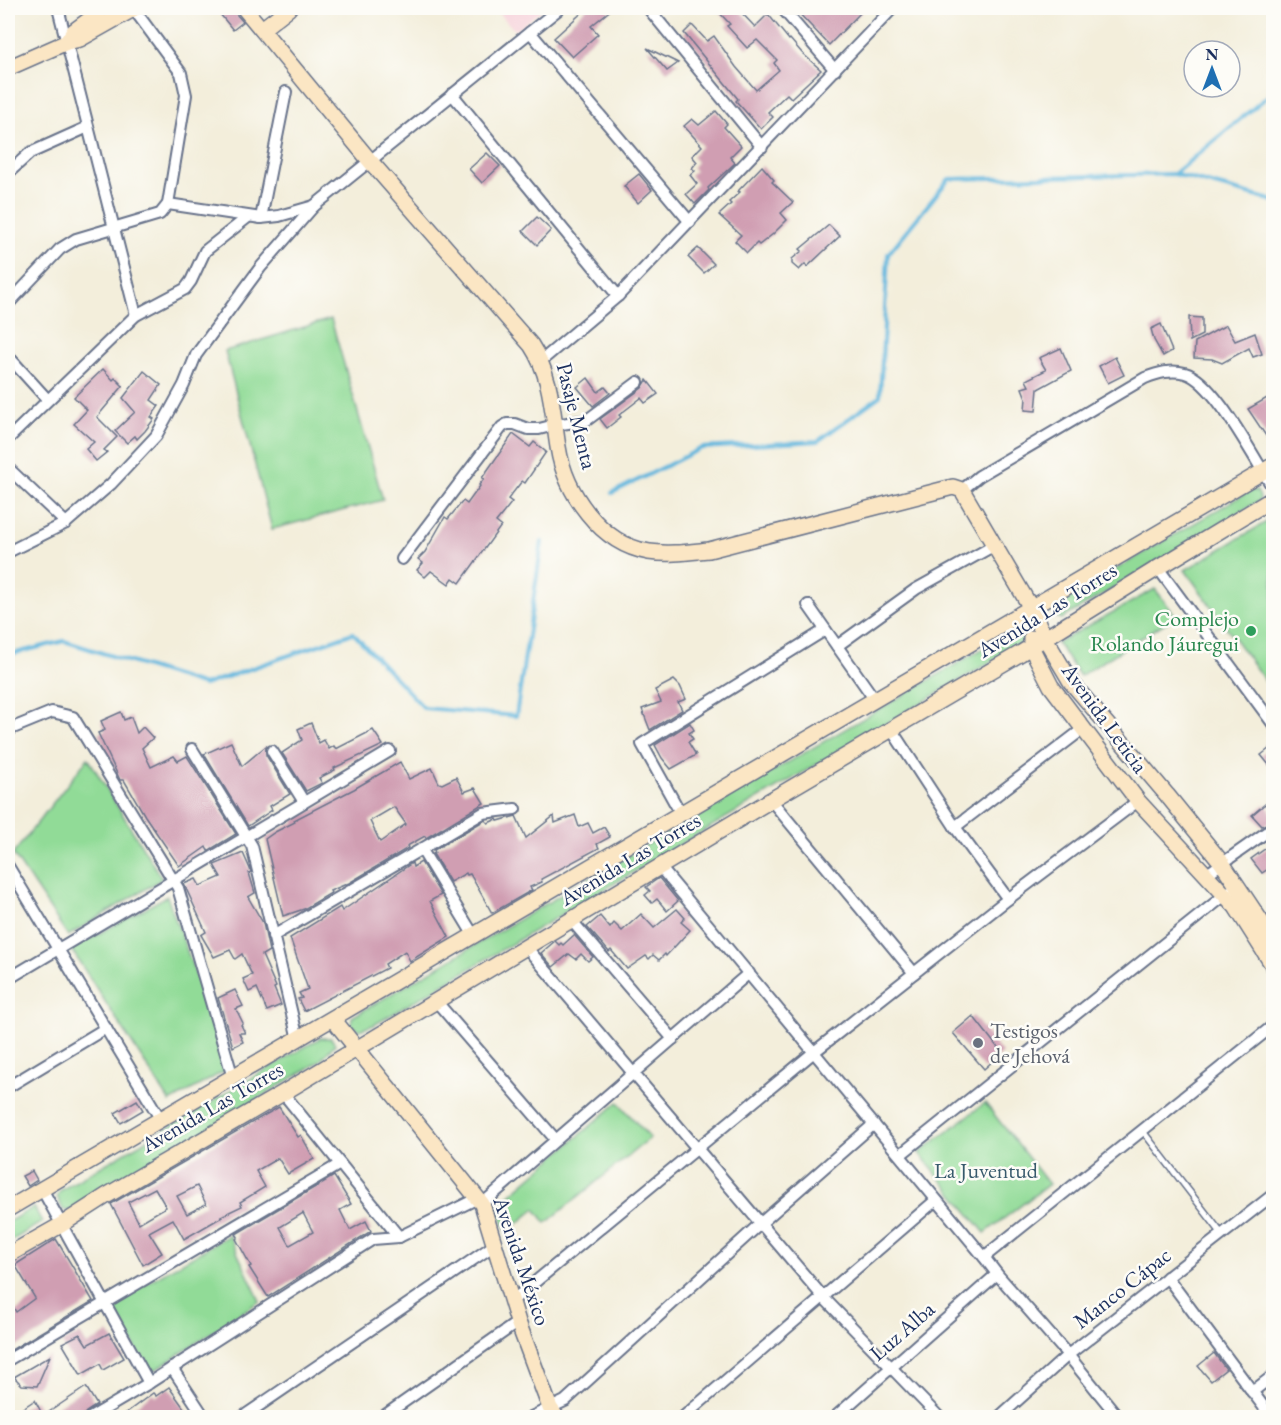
<svg xmlns="http://www.w3.org/2000/svg" width="1281" height="1425" font-family="'EB Garamond',serif">
<rect width="100%" height="100%" fill="#fdfcf7"/>
<filter id="ink" filterUnits="userSpaceOnUse"><feTurbulence type="fractalNoise" baseFrequency=".0167" numOctaves="2"/><feDisplacementMap in="SourceGraphic" scale="12" xChannelSelector="R" yChannelSelector="G"/><feConvolveMatrix kernelMatrix="1 2 1 2 8 2 1 2 1" color-interpolation-filters="sRGB"/></filter>
<filter id="wash" filterUnits="userSpaceOnUse"><feTurbulence type="fractalNoise" baseFrequency=".008" numOctaves="4" result="noise"/><feDisplacementMap in="SourceGraphic" scale="24" xChannelSelector="R" yChannelSelector="G"/><feGaussianBlur stdDeviation="1.35" result="paint"/><feColorMatrix in="noise" values="0 0 0 0 0 0 0 0 0 0 0 0 0 0 0 0 0 1.4 0 .05"/><feComposite in="paint" operator="in"/></filter>
<g filter="url(#wash)">
<rect width="100%" height="100%" fill="#f3eedb"/>
<!-- built -->
<path fill="#f6cfd9" d="M495 8H544L515 31Z"/>
<!-- green -->
<g fill="#91db97" stroke="#56857a" stroke-width="1.5">
<path d="M331 319 383 500 272 529 225 351Z"/>
<path d="M1251 490 1257 491 1260 497 1259 501 1062 619 1057 617C1054 611 1055 607 1060 602Z"/>
<path d="M1273 518V692L1185 570Z"/>
<path d="M1155 589 1176 616 1080 676 1057 643Z"/>
<path d="M1013 631 1022 632 1026 638 1023 643 374 1025 359 1030 351 1025 352 1017Z"/>
<path d="M88 758 162 879 68 936 13 854Z"/>
<path d="M167 896 230 1068 170 1102 71 949Z"/>
<path d="M320 1038H331L335 1044 319 1062 71 1211 63 1210 57 1196 61 1190Z"/>
<path d="M618 1102 650 1138 546 1223 535 1209 507 1232 497 1206Z"/>
<path d="M985 1103 1049 1184 985 1233 919 1153Z"/>
<path d="M34 1207 42 1222 8 1243V1222Z"/>
<path d="M229 1235 260 1301 149 1374 112 1303Z"/>
</g>
<g fill="none" stroke-linecap="round" stroke-linejoin="round">
<!-- stream -->
<g stroke="#61b6dd" stroke-width="4">
<path d="M1174 174 1274 91"/>
<path d="M612 493 702 448 818 441 880 396 888 254 949 179 1174 174 1274 201"/>
<path d="M8 655 64 641 204 685 353 633 424 708 516 716 542 542"/>
</g>
</g>
<g id="blocks">
<!-- building -->
<g fill="#d09eb2" fill-rule="evenodd">
<path d="M227 8H235L236 14 243 22 233 30 220 14Z"/>
<path d="M587 8H613L591 26 598 34 572 57 554 38Z"/>
<path d="M715 8H737L755 27 768 14 789 40 790 39 802 53 821 70 791 98 787 94 768 112 773 117 761 129 736 101 738 99 684 33 692 25 707 41 714 36 736 67 756 90 779 70 774 63 777 60 757 40 747 48 727 26 730 24Z"/>
<path d="M794 8H865L829 45Z"/>
<path d="M647 48 678 63 667 71Z"/>
<path d="M716 111 727 124 724 127 741 146 730 157 735 163 708 188 709 190 695 204 686 194 697 184 690 175 695 171 692 168 697 162 692 156 702 146 684 126 692 119 699 125Z"/>
<path d="M487 153 500 166 482 183 469 169Z"/>
<path d="M762 166 774 180 772 182 793 202 781 213 787 220 773 234 759 245 757 243 747 253 735 241 741 235 719 215 731 204 729 202 740 192 738 191Z"/>
<path d="M639 174 652 190 638 203 624 186Z"/>
<path d="M537 217 551 230 537 245 523 231Z"/>
<path d="M829 225 840 236 807 267 805 264 799 270 792 264V259L802 251 800 249Z"/>
<path d="M698 248 714 264 704 273 688 257Z"/>
<path d="M1189 317 1202 318V335L1190 341Z"/>
<path d="M1161 324 1172 351 1163 356 1154 340 1151 329Z"/>
<path d="M1226 325 1235 341 1255 333 1262 354 1253 357 1249 348 1222 363 1212 359 1194 358 1195 342Z"/>
<path d="M1061 348 1071 371 1038 389 1036 411 1025 410 1026 398 1022 388 1029 386 1026 380 1046 370 1039 358Z"/>
<path d="M1115 357 1124 375 1108 383 1099 366Z"/>
<path d="M103 369 113 380 115 378 123 386 97 417 117 437 104 450 107 452 96 461 86 449 94 442 74 424 87 410 74 397Z"/>
<path d="M144 371 161 385 151 400 159 406 151 417 154 419 145 431 137 439 135 436 127 443 115 431 135 412 123 398Z"/>
<path d="M588 378 598 392 605 387 610 393 593 406 577 387Z"/>
<path d="M647 380 658 394 645 403 641 398 619 415 621 417 607 428 600 419 642 388Z"/>
<path d="M1274 394V448L1248 409Z"/>
<path d="M513 434 530 447 534 442 546 452 525 483 522 481 508 499 512 502 496 522 501 526 460 583 453 578 449 584 431 571 425 577 417 570 423 563 418 559 425 552 445 517 448 519 463 501 467 504 480 486 479 485 484 479 482 478Z"/>
<path d="M674 680 680 686 686 699 678 702 682 710 650 730 642 709 661 702 655 690Z"/>
<path d="M121 712 124 720 131 717 137 733 143 727 153 738 142 748 151 767 174 756 178 761 187 756 236 834 208 851 206 847 179 866 145 816 124 780H120L98 733 105 730 101 721Z"/>
<path d="M311 723 319 743 324 740 329 749 334 746 336 749 373 730 383 745 334 768 335 770 319 778 322 783 306 791 282 753 302 740 298 729Z"/>
<path d="M690 723 694 730 689 733 693 739 688 742 696 755 671 769 662 758 655 745Z"/>
<path d="M231 742 242 766 266 746V755L290 794 270 806 272 810 248 826 204 754Z"/>
<path d="M1274 745V771L1261 755Z"/>
<path d="M400 762 409 779 432 768 439 783 442 784 456 777 464 792 475 788 484 803 426 838 425 836 407 846 408 848 349 883 330 891 331 893 304 909 283 916 265 839 275 832 295 822 294 820 354 789ZM394 807 406 824 380 842 370 821Z"/>
<path d="M1265 804 1274 815V820L1262 826 1252 815Z"/>
<path d="M575 815 579 827 588 823 593 833 604 827 610 837 597 844 599 848 541 879 542 882 530 887 532 890 492 913 470 874 467 875 466 873 450 882 433 854 435 853 434 850 485 820 488 823 497 819 498 821 516 816 526 838 554 816 555 823Z"/>
<path d="M1269 846 1274 852V865L1262 873 1251 859Z"/>
<path d="M243 853 250 869 251 872 249 873 255 893 248 897 263 923 269 951 262 955 276 987 274 988 281 1005 267 1011 257 988 249 992 243 979 252 975 242 954 235 959 230 950 214 957 201 935 206 932 184 884 196 879 200 886 221 877 214 865Z"/>
<path d="M421 862 441 895 430 901 449 937 410 961 405 951 385 964 387 968 304 1011 298 999 302 998 299 993 308 989 290 938 340 907 342 911 412 863 413 867Z"/>
<path d="M659 878 678 901 667 911 657 899 652 903 645 895 650 891 646 887Z"/>
<path d="M677 909 685 918 681 922 690 930 666 956 665 954 659 960 653 955 649 959 646 956 627 969 611 950 609 952 604 946 587 927 600 916 610 928 614 923 622 931 641 914 654 928Z"/>
<path d="M574 935 593 957 588 961 581 954 576 959 569 954 553 967 541 953 555 941 559 945 561 943 563 945Z"/>
<path d="M235 990 243 1006 236 1009 243 1023 241 1025 245 1033H239L243 1042 233 1047 218 998Z"/>
<path d="M973 1016 1002 1053 984 1069 953 1033Z"/>
<path d="M137 1100 143 1110 121 1123 115 1113Z"/>
<path d="M279 1107 298 1137 301 1135 314 1159 288 1174 278 1158 256 1171 265 1187 240 1202 242 1206 221 1216 222 1217 184 1239 173 1219 149 1232 162 1253 143 1265 111 1204ZM197 1186 206 1204 187 1214 177 1196ZM155 1188 166 1207 139 1223 128 1202Z"/>
<path d="M32 1171 37 1180 28 1186 22 1176Z"/>
<path d="M334 1176 351 1204 340 1210 350 1230 366 1221 371 1231 268 1297 249 1267 251 1266 236 1239 238 1237 236 1234ZM303 1213 313 1232 290 1245 280 1227Z"/>
<path d="M56 1239 93 1301 8 1352V1298L16 1312 35 1298 15 1265Z"/>
<path d="M109 1333 124 1358 103 1370 100 1364 81 1375 62 1343 80 1334 87 1345Z"/>
<path d="M1214 1353 1226 1369 1211 1381 1198 1366Z"/>
<path d="M50 1356 37 1386 22 1385 14 1377Z"/>
<path d="M86 1387 97 1405 86 1412 81 1418H8L35 1400 43 1416Z"/>
<path d="M169 1387 191 1418H119L153 1393 156 1396Z"/>
</g>
</g>
</g>
<g filter="url(#ink)">
<use href="#blocks" fill-opacity="0" stroke="#67728a" stroke-width="1.5"/>
<g fill="none" stroke-linecap="round" stroke-linejoin="round">
<defs>
<path id="lane" d="M1142 1130 1222 1234"/>
<g id="street">
<path d="M58 8 136 315"/>
<path d="M648 8 762 147"/>
<path d="M782 8 835 70"/>
<path d="M530 32 690 222"/>
<path d="M452 94 618 296"/>
<path d="M8 173 30 153 88 127"/>
<path d="M168 204 261 218 279 216 314 206 560 8"/>
<path d="M261 218 286 92"/>
<path d="M8 304 60 249 76 239 160 214 168 204 186 95 181 73 133 8"/>
<path d="M8 356 47 399"/>
<path d="M541 361 618 296 893 8"/>
<path d="M8 439 136 315 185 289 191 281 205 251 248 217"/>
<path d="M8 468 66 523"/>
<path d="M962 490 979 476 1145 378C1158 373 1171 369 1185 373 1215 381 1255 461 1274 489"/>
<path d="M8 552 66 523 111 484 156 436 184 385 196 355 260 268 314 206"/>
<path d="M402 559 502 427 507 424H515L528 429H539L555 425 587 420 638 382"/>
<path d="M1158 568 1274 725"/>
<path d="M808 605 875 700"/>
<path d="M837 646 916 589 995 545"/>
<path d="M891 729 955 827 1008 899"/>
<path d="M8 730 52 712 73 717 178 888 233 1078"/>
<path d="M192 749 252 846 296 1031 300 1038"/>
<path d="M272 751 304 802"/>
<path d="M771 800 914 973"/>
<path d="M681 814 642 744 825 630"/>
<path d="M955 827 1083 729"/>
<path d="M422 850 474 936"/>
<path d="M8 866 161 1120"/>
<path d="M660 867 984 1257 997 1274 1068 1355 1119 1418"/>
<path d="M1207 874 1274 827"/>
<path d="M572 921 673 1039"/>
<path d="M273 936 483 813 515 809"/>
<path d="M527 948 823 1297 940 1418"/>
<path d="M8 979 390 751"/>
<path d="M436 1001 556 1140"/>
<path d="M8 1087 106 1028"/>
<path d="M283 1093 399 1237"/>
<path d="M900 1155 1230 891"/>
<path d="M42 1189 149 1383"/>
<path d="M482 1204 749 973"/>
<path d="M984 1257 1274 1025"/>
<path d="M1167 1277 1272 1418"/>
<path d="M512 1301 814 1052 1008 899 1138 801"/>
<path d="M8 1360 340 1164"/>
<path d="M172 1368 205 1418"/>
<path d="M1252 1392 1274 1375"/>
<path d="M90 1418 149 1383 373 1239 399 1237 478 1198"/>
<path d="M241 1418 493 1246"/>
<path d="M381 1418 518 1322"/>
<path d="M529 1418 565 1401 761 1223 874 1124"/>
<path d="M682 1418 936 1200"/>
<path d="M834 1418 997 1274"/>
<path d="M998 1418 1068 1355 1274 1194"/>
</g>
<g id="secondary">
<path d="M244 8 370 161 531 345C552 377 552 410 558 447 565 492 600 544 649 552 669 555 689 552 709 550L953 487 962 490 1031 608 1045 638 1071 682 1167 795 1222 863 1274 941"/>
<path d="M262 29 289 8"/>
<path d="M67 42 74 31 105 8"/>
<path d="M8 68 67 42 80 39 135 8"/>
<path d="M1031 638V647L1051 686 1138 801 1236 907 1274 967"/>
<path d="M333 1019 482 1204 518 1322 550 1408 557 1418"/>
<path d="M8 1209 1274 465"/>
<path d="M8 1255 61 1225 106 1196 283 1093 771 800 1021 653 1158 568 1274 498"/>
</g>
</defs>
<!-- lane casing -->
<use href="#lane" stroke="#67728a" stroke-width="8"/>
<!-- street casing -->
<use href="#street" stroke="#67728a" stroke-width="14"/>
<!-- secondary casing -->
<use href="#secondary" stroke="#67728a" stroke-width="18"/>
<!-- lane -->
<use href="#lane" stroke="#fff" stroke-width="5"/>
<!-- street -->
<use href="#street" stroke="#fff" stroke-width="10"/>
<!-- secondary -->
<use href="#secondary" stroke="#fbe6c4" stroke-width="15"/>
</g>
</g>
<!-- markers -->
<circle fill="#2e9e5b" stroke="#fdfcf7" stroke-width="2" cx="1251" cy="631" r="6"/>
<circle fill="#6b7280" stroke="#fdfcf7" stroke-width="2" cx="978" cy="1043" r="6"/>
<g text-anchor="middle" dominant-baseline="central" stroke-width="5" stroke-linejoin="round" paint-order="stroke">
<!-- street labels -->
<g font-size="22" fill="#1b2f5e" stroke="#fdfcf7">
<text transform="translate(577 416) rotate(76)">Pasaje Menta</text>
<text transform="translate(1047 610) rotate(-32)">Avenida Las Torres</text>
<text transform="translate(1105 718) rotate(54)">Avenida Leticia</text>
<text transform="translate(630 859) rotate(-31)">Avenida Las Torres</text>
<text transform="translate(212 1107) rotate(-30)">Avenida Las Torres</text>
<text transform="translate(522 1261) rotate(71)">Avenida México</text>
<text transform="translate(1122 1288) rotate(-38)">Manco Cápac</text>
<text transform="translate(902 1331) rotate(-41)">Luz Alba</text>
</g>
<!-- leisure labels -->
<g font-size="22" fill="#27864d" stroke="#fdfcf7" text-anchor="end">
<text x="1239" y="618">Complejo<tspan x="1239" dy="25">Rolando Jáuregui</tspan></text>
</g>
<!-- worship labels -->
<g font-size="22" fill="#5b616d" stroke="#fdfcf7" text-anchor="start">
<text x="990" y="1030">Testigos<tspan x="990" dy="25">de Jehová</tspan></text>
</g>
<!-- park labels -->
<g font-size="22" fill="#385a6c" stroke="#fdfcf7">
<text x="986" y="1170">La Juventud</text>
</g>
</g>
<!-- margin -->
<rect width="1281" height="1425" fill="none" stroke="#fdfcf7" stroke-width="30"/>
<!-- north arrow -->
<g transform="translate(1212 69)"><circle r="28" fill="#fdfcf7" stroke="#a3aaba" stroke-width="1.5"/>
<path d="M0-4.5L10 22L0 15L-10 22Z" fill="#1f6fb2"/>
<text y="-9" font-size="16" font-weight="bold" text-anchor="middle" fill="#1b2f5e">N</text>
</g>
</svg>
